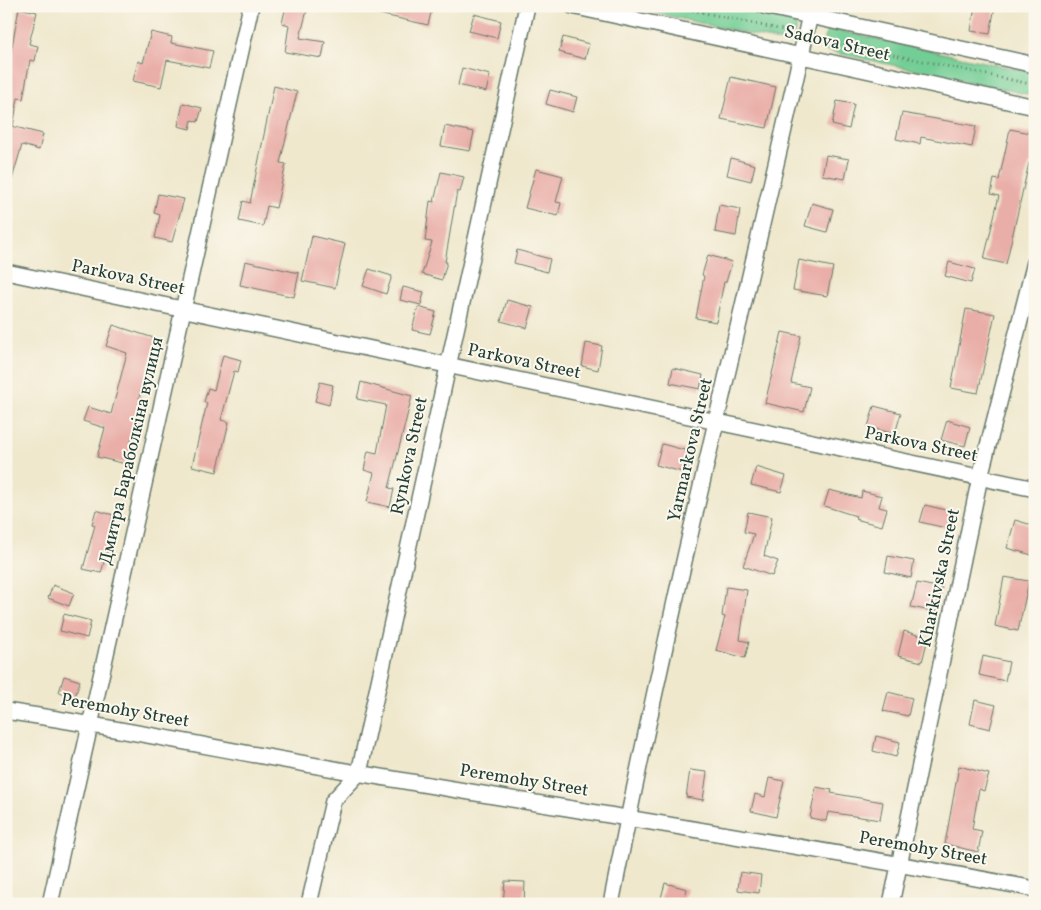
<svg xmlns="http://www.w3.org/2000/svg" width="1041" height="910" font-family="Vollkorn,serif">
<rect width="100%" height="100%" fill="#fbf7ec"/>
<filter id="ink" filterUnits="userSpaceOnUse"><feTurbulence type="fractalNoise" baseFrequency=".02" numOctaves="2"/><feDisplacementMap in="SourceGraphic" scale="10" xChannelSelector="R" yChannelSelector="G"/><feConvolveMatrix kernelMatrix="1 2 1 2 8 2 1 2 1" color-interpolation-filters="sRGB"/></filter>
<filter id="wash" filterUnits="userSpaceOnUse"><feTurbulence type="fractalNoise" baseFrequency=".0096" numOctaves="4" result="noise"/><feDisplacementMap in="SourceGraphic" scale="20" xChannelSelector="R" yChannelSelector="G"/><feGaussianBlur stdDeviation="1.12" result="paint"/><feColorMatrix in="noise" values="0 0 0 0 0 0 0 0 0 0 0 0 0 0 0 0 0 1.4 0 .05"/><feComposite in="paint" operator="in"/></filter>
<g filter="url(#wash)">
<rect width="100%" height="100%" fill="#efe8cd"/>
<!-- green -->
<g fill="#73ce95" stroke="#498664">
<path d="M625 6H723L797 23 792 44Z"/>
<path d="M827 28 1035 73V96L823 50Z"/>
</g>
<g id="blocks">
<!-- building -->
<g fill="#e9aea7">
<path d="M286 6 307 10 300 38 325 42 322 58 285 52 289 25 282 23Z"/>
<path d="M371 6H422L432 9 428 25 370 12Z"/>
<path d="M975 6H995L990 34 971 31Z"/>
<path d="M19 8 37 12 29 44 38 46 35 61 30 60 23 99 18 98 13 126H11L43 134 39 150 22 145 10 186 6 185V79Z"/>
<path d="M474 14 501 21 497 38 469 31Z"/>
<path d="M151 32 172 37 171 43 213 51 209 68 167 60 161 87 133 81 138 61 143 63Z"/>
<path d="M563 37 589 44 585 59 559 52Z"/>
<path d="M462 68 490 75 486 92 458 85Z"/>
<path d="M731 77 776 87 767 128 721 119Z"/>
<path d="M274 86 297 92 280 163 286 164 276 208 267 206 263 226 239 221 243 201 250 203Z"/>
<path d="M550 90 577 97 573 112 546 104Z"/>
<path d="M837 101 854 104 849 129 832 125Z"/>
<path d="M183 103 202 108 198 122 192 120 190 129 178 126Z"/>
<path d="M902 113 976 126 972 147 921 137 920 144 896 139Z"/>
<path d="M445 126 474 132 470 151 441 146Z"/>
<path d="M1010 129 1035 134V154L1032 164 1029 163 1006 264 984 259 999 196 991 194 994 179 999 180Z"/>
<path d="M826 155 849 159 845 179 822 175Z"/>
<path d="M731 158 755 165 751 181 727 175Z"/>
<path d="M536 169 563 176 556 202 561 203 558 216 525 208Z"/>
<path d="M441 172 464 177 460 192 457 191 445 262H447L442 280 422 274 432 242 425 241 430 201 434 202Z"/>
<path d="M158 194 184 199 172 242 155 238 160 215 154 213Z"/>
<path d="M812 203 833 209 827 232 805 226Z"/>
<path d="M719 205 740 209 736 236 715 232Z"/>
<path d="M312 236 345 244 335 288 302 281Z"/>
<path d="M517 250 550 259 547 272 514 263Z"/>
<path d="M708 255 732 262 726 282H724L716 322 696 318 704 276 702 275Z"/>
<path d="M799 260 833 267 827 296 793 290Z"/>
<path d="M245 261 299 273 294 297 240 285Z"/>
<path d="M949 262 975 269 971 283 945 276Z"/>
<path d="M369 269 392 276 386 294 363 286Z"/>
<path d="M403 287 424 292 421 305 400 300Z"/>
<path d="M507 300 533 307 527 328 501 321Z"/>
<path d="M418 307 436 312 430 334 412 330Z"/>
<path d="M966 309 995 314 978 393 951 388Z"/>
<path d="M113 325 157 339 139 398 143 399 136 421 142 423 139 436 133 434 126 464 97 457 105 428 83 421 88 407 111 414 127 353 106 346Z"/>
<path d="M782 332 801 336 791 383 810 387 804 412 765 403Z"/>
<path d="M586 343 602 346 598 370 582 366Z"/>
<path d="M223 355 241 360 238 372 234 371 221 420 229 422 217 472 192 466 207 403 204 402 208 388 214 390Z"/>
<path d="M673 368 703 375 700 389 670 383Z"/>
<path d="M320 382 333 385 329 405 315 401Z"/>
<path d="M361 382 412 396 389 488 394 489 390 507 367 502 374 473 364 470 368 451 377 453 386 405 357 399Z"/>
<path d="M874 406 901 413 895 434 868 427Z"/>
<path d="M947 420 970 427 965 446 941 440Z"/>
<path d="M662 444 692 452 686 473 656 465Z"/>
<path d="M756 467 786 476 781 492 751 485Z"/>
<path d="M829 490 861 498 862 491 882 496 879 507 887 509 882 526 855 519 856 516 824 506Z"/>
<path d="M925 505 954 512 950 529 920 522Z"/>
<path d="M96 510 113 515 107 540 110 541 101 573 83 569 95 525 92 524Z"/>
<path d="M748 512 772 517 764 556 778 561 772 576 743 566 754 534 744 532Z"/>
<path d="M1015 520 1035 526V545L1032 555 1007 548Z"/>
<path d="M888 556 914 561 911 578 885 572Z"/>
<path d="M1004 577 1029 581 1018 631 995 626Z"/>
<path d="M917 583 942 588 936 612 911 607Z"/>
<path d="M53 585 74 593 69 606 48 598Z"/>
<path d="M726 587 747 590 740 640 749 642 745 658 716 650 725 617 722 616Z"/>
<path d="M64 614 91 621 87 638 60 631Z"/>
<path d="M904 631 928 638 922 662 898 656Z"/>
<path d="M983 656 1009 662 1005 681 979 675Z"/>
<path d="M64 676 80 681 75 697 59 692Z"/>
<path d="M888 692 912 698 908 716 883 711Z"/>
<path d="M975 700 996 705 990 729 970 724Z"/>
<path d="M876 736 900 742 896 757 873 751Z"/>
<path d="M959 766 989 774 984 791 979 789 972 829 982 831 978 852 945 844Z"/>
<path d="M690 770 707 772 703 800 686 797Z"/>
<path d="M769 778 784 781 776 817 751 811 755 794 765 797Z"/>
<path d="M816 787 832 790 831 793 883 802 880 820 828 812 826 821 810 818Z"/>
<path d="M740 872 761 875 759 893 738 890Z"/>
<path d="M505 881 525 882 524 904H503Z"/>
<path d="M665 883 687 889 683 904 660 902Z"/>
</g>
</g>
</g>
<g filter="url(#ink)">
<use href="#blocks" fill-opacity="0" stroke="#68796a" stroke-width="1"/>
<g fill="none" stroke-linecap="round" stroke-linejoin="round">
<defs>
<g id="minor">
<path d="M572 6 1035 107"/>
<path d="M764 6 1035 65"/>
<path d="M6 272 1035 489"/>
<path d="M6 711C126 729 244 754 363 774 587 812 811 847 1035 889"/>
<path d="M50 904 251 6"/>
<path d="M309 904 333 801 359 773 527 6"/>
<path d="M611 904C670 603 745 305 812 6"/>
<path d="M891 904 980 477 1035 262"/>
</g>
</defs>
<!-- minor casing -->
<use href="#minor" stroke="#68796a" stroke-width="18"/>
<!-- path -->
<g stroke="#68796a" stroke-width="3" stroke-dasharray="1 4" stroke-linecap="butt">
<path d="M673 6 792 32"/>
<path d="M820 39 1035 85"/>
</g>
<!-- minor -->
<use href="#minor" stroke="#fff" stroke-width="15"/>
</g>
</g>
<g text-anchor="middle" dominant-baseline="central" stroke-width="4" stroke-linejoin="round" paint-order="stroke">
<!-- street labels -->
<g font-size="18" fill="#1f3d34" stroke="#fbf7ec">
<text transform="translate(837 44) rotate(13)">Sadova Street</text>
<text transform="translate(128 278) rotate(12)">Parkova Street</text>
<text transform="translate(524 362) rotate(12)">Parkova Street</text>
<text transform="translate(921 445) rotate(12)">Parkova Street</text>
<text transform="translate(691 450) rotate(-77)">Yarmarkova Street</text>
<text transform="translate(132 451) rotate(-77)">Дмитра Бараболкіна вулиця</text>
<text transform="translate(410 456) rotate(-78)">Rynkova Street</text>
<text transform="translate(940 578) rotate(-78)">Kharkivska Street</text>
<text transform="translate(125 711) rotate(10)">Peremohy Street</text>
<text transform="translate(524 781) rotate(9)">Peremohy Street</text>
<text transform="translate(923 849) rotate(10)">Peremohy Street</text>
</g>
</g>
<!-- margin -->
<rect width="1041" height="910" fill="none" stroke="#fbf7ec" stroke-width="25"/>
</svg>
